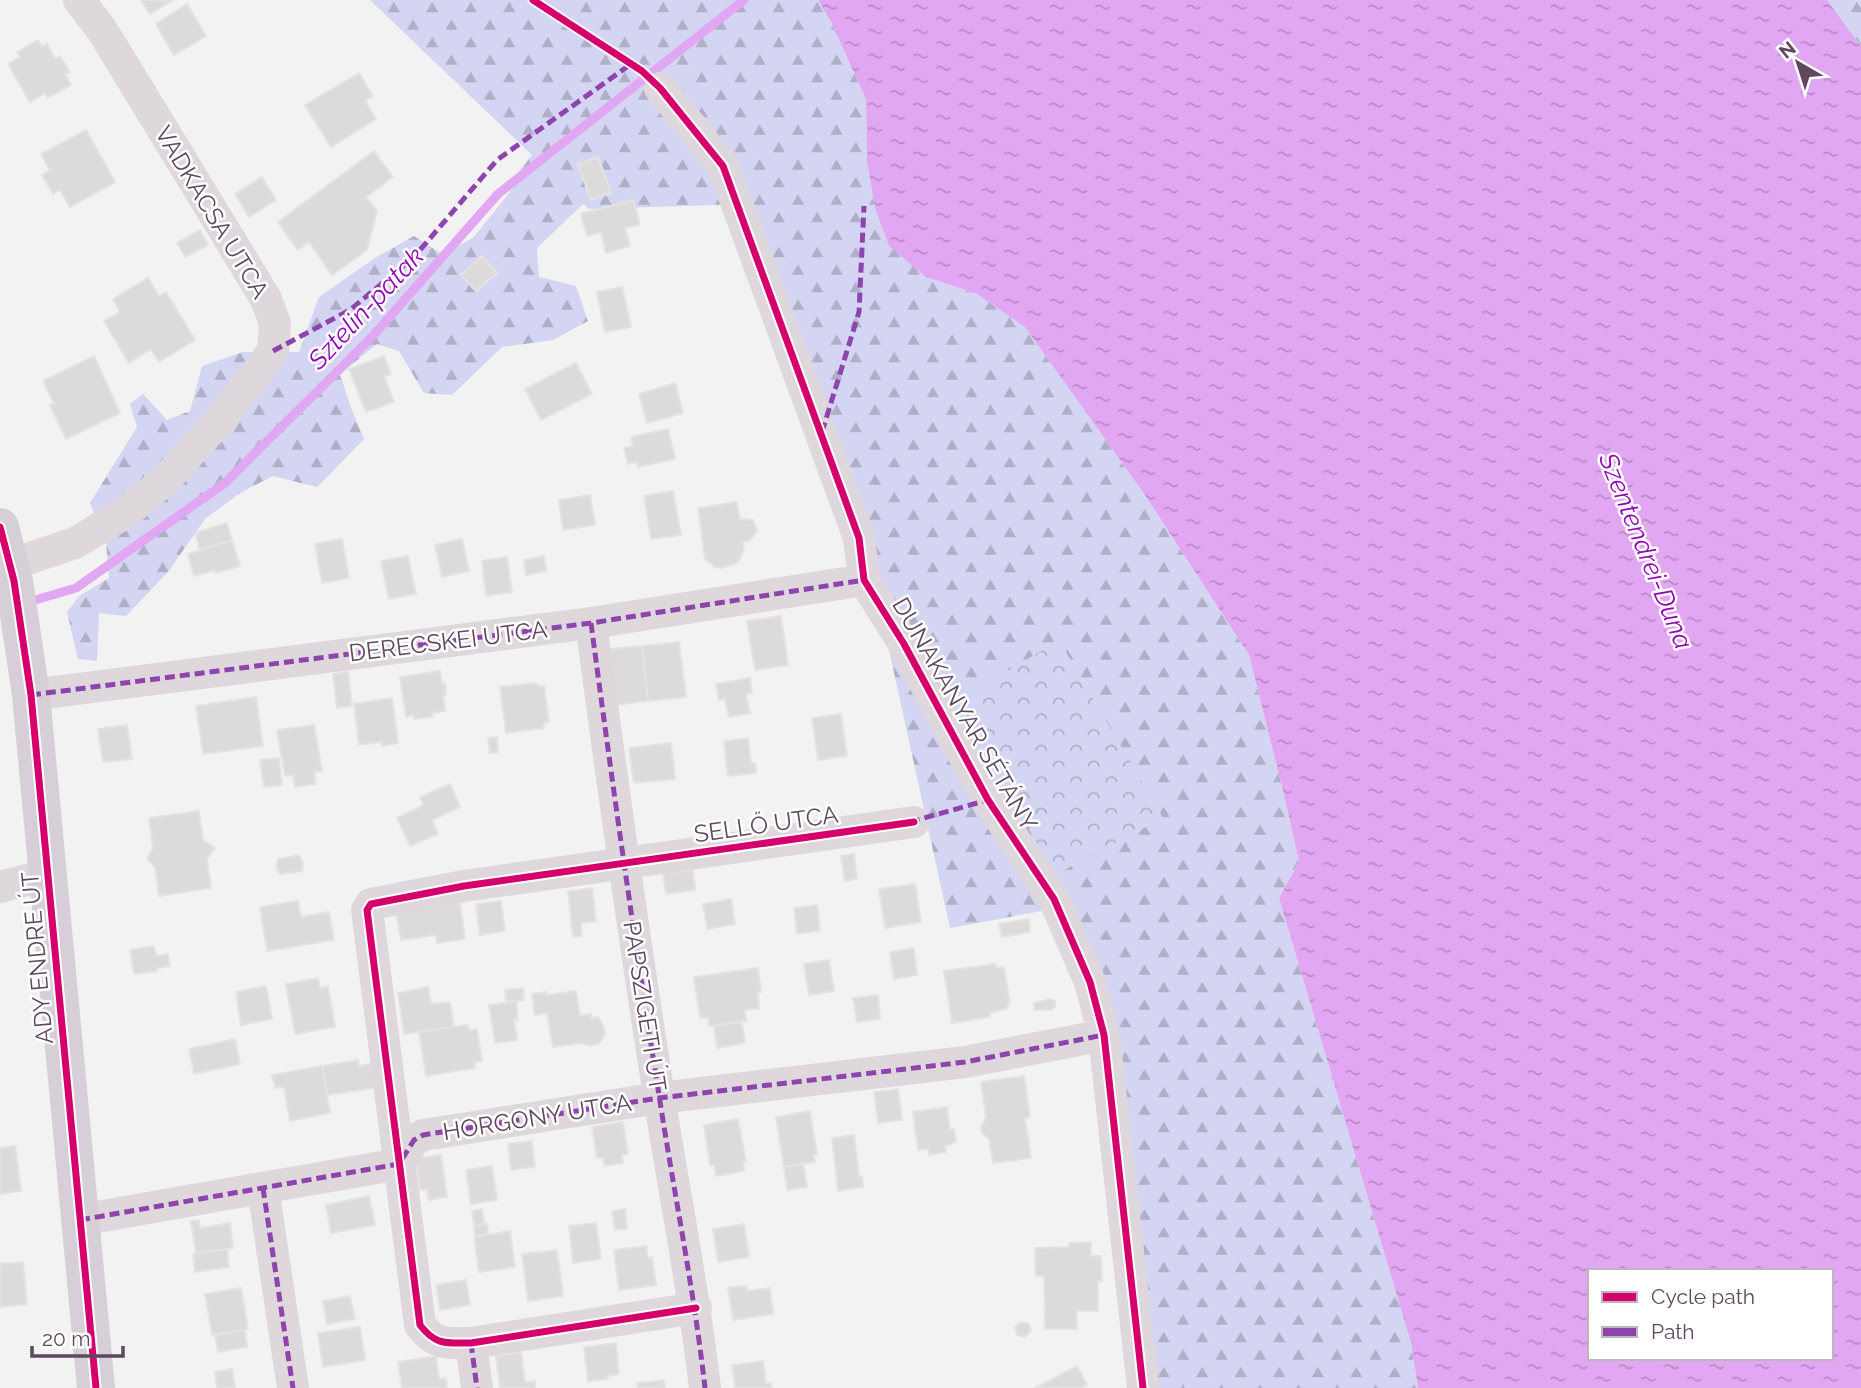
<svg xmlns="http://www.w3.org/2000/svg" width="1861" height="1388" font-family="Raleway,sans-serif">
<defs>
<pattern id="forest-firs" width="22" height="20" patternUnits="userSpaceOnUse" patternTransform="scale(1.75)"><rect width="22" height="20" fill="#d4d5f2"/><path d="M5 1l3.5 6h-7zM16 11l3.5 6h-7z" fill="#afafc7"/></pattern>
<pattern id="park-crowns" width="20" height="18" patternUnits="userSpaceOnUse" patternTransform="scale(1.75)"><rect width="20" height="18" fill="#d4d5f2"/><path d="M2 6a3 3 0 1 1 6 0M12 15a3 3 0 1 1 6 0" fill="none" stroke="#afafc7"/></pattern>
<pattern id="water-ripples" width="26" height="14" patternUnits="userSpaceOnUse" patternTransform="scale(1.75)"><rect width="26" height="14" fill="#e2a7f2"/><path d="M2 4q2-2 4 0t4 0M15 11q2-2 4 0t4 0" fill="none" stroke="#ba8ac7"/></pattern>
</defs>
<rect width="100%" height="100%" fill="#f1f2f1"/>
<!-- forest -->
<g fill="url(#forest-firs)">
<path d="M370 0H818L831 22 866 99 867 162 875 208 926 277 977 294 1025 327 1147 498 1249 655 1285 799 1299 862 1279 898 1411 1343 1418 1388H1141L1072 934 1058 908 950 928 877 595 747 204 589 209 583 204 537 248 539 277 576 286 588 321 553 340 502 347 452 395 424 393 399 351 377 344 340 374 351 408 364 439 317 487 273 476 240 493 205 519 168 572 126 616 99 613 97 661 78 659 67 612 79 596 109 578 106 543 90 503 137 427 130 404 143 394 167 420 190 411 202 366 243 352H299L319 297 375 258 414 236 442 254 473 238 510 192 519 171 532 155Z"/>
<path d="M1827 0H1861V46Z"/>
</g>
<!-- park -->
<path fill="url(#park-crowns)" d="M1059 640 1163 818 1055 875 956 702Z"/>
<!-- water -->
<path fill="url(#water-ripples)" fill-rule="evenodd" d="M818 0H1827L1861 46V1388H1418L1411 1343 1279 898 1299 862 1285 799 1249 655 1147 498 1025 327 977 294 926 277 889 246 875 208 867 162 866 99 831 22ZM1590 1271H1831V1358H1590Z"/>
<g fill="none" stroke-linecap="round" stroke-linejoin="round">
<!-- stream -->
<path stroke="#e2a7f2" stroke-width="9" d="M25 603 76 588 225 483 370 339 498 194 744 0"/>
</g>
<!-- building -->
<g fill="#dddadc" stroke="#e4e3e3" stroke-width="2">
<path d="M141 0H173L150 14Z"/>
<path d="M187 4 206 36 174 55 156 24Z"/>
<path d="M38 40 42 47 47 44 55 59 60 56 70 72 65 74 71 85 47 98 45 93 30 102 8 64 20 57 17 52Z"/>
<path d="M359 73 373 96 365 101 376 119 331 147 305 105Z"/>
<path d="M86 130 115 182 70 207 60 190 53 194 42 175 50 170 41 154Z"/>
<path d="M374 151 393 177 366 197 377 211 367 250 332 275 309 242 298 250 278 222Z"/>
<path d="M598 157 611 193 591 200 578 164Z"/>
<path d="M262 177 276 200 249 217 235 194Z"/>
<path d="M633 200 640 224 625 228 630 246 606 253 601 232 587 236 581 214Z"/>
<path d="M200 230 208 245 185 257 177 243Z"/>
<path d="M482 256 497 273 476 291 461 275Z"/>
<path d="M148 278 159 296 166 292 195 340 159 362 151 349 129 363 104 321 120 312 113 299Z"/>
<path d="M622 287 631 327 605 332 597 292Z"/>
<path d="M94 356 120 413 66 439 50 405 54 404 43 381Z"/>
<path d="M384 356 391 374 384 376 394 402 366 412 349 369Z"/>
<path d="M576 363 592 394 541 420 525 389Z"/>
<path d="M675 383 683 413 647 423 639 394Z"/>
<path d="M668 429 675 459 638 467 637 462 628 464 624 448 633 446 631 437Z"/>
<path d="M673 491 681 535 651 539 644 496Z"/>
<path d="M590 495 595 525 563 530 559 500Z"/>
<path d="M737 502 740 519 753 520 757 531 750 540 743 542 744 548 740 559 735 564 721 568 715 567 705 559 698 508Z"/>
<path d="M227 523 232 540 200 550 195 533Z"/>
<path d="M342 539 349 578 322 583 315 544Z"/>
<path d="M462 539 469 571 442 577 435 545Z"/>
<path d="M232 540 240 566 216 573 215 570 194 576 188 554Z"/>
<path d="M408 556 416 594 389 599 381 561Z"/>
<path d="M544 556 546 571 526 575 524 560Z"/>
<path d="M507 557 512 592 486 596 482 561Z"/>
<path d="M781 616 788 665 755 670 747 621Z"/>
<path d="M679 642 686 697 648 701 642 646Z"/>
<path d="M642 646 648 701 616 705 610 649Z"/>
<path d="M440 671 442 684 445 683 446 695H443L445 711 432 713 433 717 414 719 413 715 406 717 400 677Z"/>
<path d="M348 672 352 706 337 708 333 674Z"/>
<path d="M750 678 752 693 746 694 750 713 729 717 725 699 719 700 716 684Z"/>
<path d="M535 683 540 687 544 686 549 722H545L543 728 506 733 500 687Z"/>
<path d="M256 697 263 746 203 754 196 706Z"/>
<path d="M392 698 398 743 382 746V742L359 745 354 704Z"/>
<path d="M841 714 847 756 818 760 812 718Z"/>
<path d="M127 725 132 759 103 762 98 729Z"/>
<path d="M314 725 322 771 314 772 316 784 295 787 293 775 285 776 277 730Z"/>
<path d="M497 737 498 752 490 753 488 738Z"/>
<path d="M748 738 751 764 755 763 756 773 728 776 724 741Z"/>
<path d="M671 743 675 779 634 783 629 748Z"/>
<path d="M279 758 282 785 264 787 260 760Z"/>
<path d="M450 784 460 807 432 820 438 834 410 846 397 818 424 805 420 797Z"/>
<path d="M199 811 203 840 215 848 207 859 211 888 159 896 155 867 148 860V856L153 848 149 818Z"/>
<path d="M854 854 857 879 845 881 841 856Z"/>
<path d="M299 855 303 862 302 871 280 874 276 867 278 859Z"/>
<path d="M693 870 695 890 666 894 663 873Z"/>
<path d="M915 884 921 922 885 928 879 889Z"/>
<path d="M592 888 596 921 581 923 582 936 573 937 568 891Z"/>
<path d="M731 899 735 924 707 929 703 904Z"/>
<path d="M298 901 301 917 329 912 334 940 267 951 260 907Z"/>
<path d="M501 901 505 931 480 935 476 904Z"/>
<path d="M460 902 465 939 437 943 436 935 401 940 396 912Z"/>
<path d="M817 905 820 931 797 934 794 908Z"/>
<path d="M1029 919 1030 932 1002 937 999 924Z"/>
<path d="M154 946 156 956 168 954 170 966 157 968V971L134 974 130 950Z"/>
<path d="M914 948 917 975 894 979 890 952Z"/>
<path d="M829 960 834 991 809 995 804 964Z"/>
<path d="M995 964 996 968 1004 967 1010 1004H1007L1008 1008 990 1013V1017L952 1023 944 971Z"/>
<path d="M758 968 761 992H758L759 1008 745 1010 746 1021 709 1026 708 1017 700 1018 694 977Z"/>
<path d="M318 978 320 988 328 986 335 1027 295 1034 286 984Z"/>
<path d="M266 986 272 1019 241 1025 236 992Z"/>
<path d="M428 987 431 1004 450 1002 454 1027 404 1034 398 993Z"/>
<path d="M523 988 524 1000 506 1002 505 990Z"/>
<path d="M576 991 580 1016 591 1014V1018L598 1017 604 1027 605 1034 600 1043 590 1046 582 1043 553 1047 547 1013 535 1015 532 994 546 992 547 995Z"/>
<path d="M878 995 880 1019 857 1022 853 998Z"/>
<path d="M1050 999 1055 1001V1007L1051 1010H1034V1003Z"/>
<path d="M516 1001 518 1020H514L517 1040 495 1043 489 1005Z"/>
<path d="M742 1022 745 1043 717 1048 714 1026Z"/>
<path d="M468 1025 469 1030 477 1029 482 1061 474 1062 475 1068 426 1076 419 1032Z"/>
<path d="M235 1039 240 1064 194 1074 189 1049Z"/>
<path d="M358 1060 359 1066 371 1064 375 1088 327 1095 322 1066Z"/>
<path d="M322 1066 330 1113 290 1121 284 1087 275 1088 272 1075Z"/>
<path d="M1024 1076 1030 1117 1025 1118 1031 1158 993 1163 989 1139 982 1133 981 1128 986 1117 981 1082Z"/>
<path d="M898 1089 902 1120 878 1123 874 1092Z"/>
<path d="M947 1107 950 1130 954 1129 956 1142 945 1146 946 1152 929 1155 928 1149 918 1150 913 1112Z"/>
<path d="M810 1111 817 1155H813L815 1162 784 1167 776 1117Z"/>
<path d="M738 1119 746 1162H743L744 1171 716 1176 714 1165H710L704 1125Z"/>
<path d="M623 1122 628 1154 622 1155 623 1163 605 1166 603 1158H597L592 1127Z"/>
<path d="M854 1135 859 1177 862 1176 863 1187 838 1191 832 1138Z"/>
<path d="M532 1141 535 1167 511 1170 508 1144Z"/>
<path d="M15 1146 21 1191 0 1194V1148Z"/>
<path d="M441 1155 447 1197 429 1200 427 1189 420 1190 416 1158Z"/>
<path d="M803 1164 807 1187 787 1190 784 1167Z"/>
<path d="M492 1166 497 1200 471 1204 466 1170Z"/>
<path d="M369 1196 375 1225 331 1233 326 1205Z"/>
<path d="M482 1209 485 1225 474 1226 472 1211Z"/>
<path d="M625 1209 627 1229 615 1230 612 1211Z"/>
<path d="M199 1220 200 1228 230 1223 233 1248 196 1254 191 1221Z"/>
<path d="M596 1223 601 1259 573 1263 569 1226Z"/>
<path d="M487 1224 488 1234 475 1236 474 1226Z"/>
<path d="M744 1224 749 1257 718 1262 713 1229Z"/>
<path d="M510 1231 515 1267 479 1272 474 1237Z"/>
<path d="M1091 1242V1256H1101L1102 1281H1098V1311H1076L1077 1329H1045L1044 1276H1036L1035 1248 1069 1247V1243Z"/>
<path d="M646 1246 648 1258 652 1257 656 1285 619 1290 614 1250Z"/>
<path d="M227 1249 229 1267 195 1272 193 1254Z"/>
<path d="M557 1250 563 1296 528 1301 522 1254Z"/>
<path d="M23 1262 27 1304 0 1307V1264Z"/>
<path d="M466 1280 470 1305 440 1310 436 1285Z"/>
<path d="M746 1286 747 1291 770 1288 773 1314 733 1320 728 1288Z"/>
<path d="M241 1288 248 1329 212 1335 205 1294Z"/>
<path d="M350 1296 355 1319 327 1324 323 1301Z"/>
<path d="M1021 1322 1029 1324 1031 1331 1025 1337 1017 1335 1015 1327Z"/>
<path d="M360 1327 365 1360 323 1367 318 1333Z"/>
<path d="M245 1330 247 1347 218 1352 215 1335Z"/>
<path d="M616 1343 619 1374 607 1376 608 1379 588 1381 584 1347Z"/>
<path d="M521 1352 525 1382 535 1381V1388H500L496 1356Z"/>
<path d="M436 1356 439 1379 446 1378 447 1388H402L398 1362Z"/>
<path d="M763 1361 766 1383H771L772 1388H735L732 1365Z"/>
<path d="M1077 1366 1087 1385 1081 1388H1035Z"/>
<path d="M232 1369 235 1388H217L215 1372Z"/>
<path d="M664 1380 665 1388H638L637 1383Z"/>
</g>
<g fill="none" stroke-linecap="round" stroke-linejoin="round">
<!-- street -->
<g stroke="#ded8dd" stroke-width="32">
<path d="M660 88 723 166 859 538 864 580 904 644 988 800 1054 899 1090 982 1104 1035 1143 1388"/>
<path d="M0 568 75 543 128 511 166 479 220 420 273 351 275 323 266 299 102 30 79 0"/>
<path d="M591 623C612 781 634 938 659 1095 674 1193 694 1290 705 1388"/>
<path d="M31 695 591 623 864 580"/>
<path d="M0 887 49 874"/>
<path d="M263 1188 293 1388"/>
<path d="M80 1220 399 1164 414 1140 423 1135 659 1098 965 1062 1104 1035"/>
<path d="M696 1308 471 1343C447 1343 436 1346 420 1325L367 910 371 904 464 886 914 822"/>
<path d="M471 1343 477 1388"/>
</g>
<!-- primary -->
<path stroke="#d7cfd7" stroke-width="38" d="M0 527 14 581 31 695 96 1388"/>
<!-- quiet -->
<g stroke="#8e44ad" stroke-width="5" stroke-dasharray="10 5" stroke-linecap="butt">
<path d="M273 351 350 310 414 257 497 160 631 64"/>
<path d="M822 432 859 312 864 206"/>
<path d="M591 623C612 781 634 938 659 1095 674 1193 694 1290 705 1388"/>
<path d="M31 695 591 623 864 580"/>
<path d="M910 822 988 800"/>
<path d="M263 1188 293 1388"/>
<path d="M80 1220 399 1164 414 1140 423 1135 659 1098 965 1062 1104 1035"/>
<path d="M471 1343 477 1388"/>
</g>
<defs>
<g id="cycleway">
<path d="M533 0 642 71 660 88 723 166 859 538 864 580 904 644 988 800 1054 899 1090 982 1104 1035 1143 1388"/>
<path d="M0 527 14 581 31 695 96 1388"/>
<path d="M696 1308 471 1343C447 1343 436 1346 420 1325L367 910 371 904 464 886 914 822"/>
</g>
</defs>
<!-- cycleway casing -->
<use href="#cycleway" stroke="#fff" stroke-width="11"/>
<!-- cycleway -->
<use href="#cycleway" stroke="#d6006c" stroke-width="7"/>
</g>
<g text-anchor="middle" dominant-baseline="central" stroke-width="5" stroke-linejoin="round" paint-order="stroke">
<!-- street labels -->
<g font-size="24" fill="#5f475d" stroke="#fff">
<text transform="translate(212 212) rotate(59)">VADKACSA UTCA</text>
<text transform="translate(448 641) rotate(-7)">DERECSKEI UTCA</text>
<text transform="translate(965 714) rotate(60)">DUNAKANYAR SÉTÁNY</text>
<text transform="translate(766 824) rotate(-8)">SELLŐ UTCA</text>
<text transform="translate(37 958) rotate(-95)">ADY ENDRE ÚT</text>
<text transform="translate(645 1006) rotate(81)">PAPSZIGETI ÚT</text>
<text transform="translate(537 1117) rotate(-9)">HORGONY UTCA</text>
</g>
<!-- water labels -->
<g font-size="26" font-style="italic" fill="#9103b5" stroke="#fff">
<text transform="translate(366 308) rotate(-47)">Sztelin-patak</text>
<text transform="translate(1646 551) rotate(68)">Szentendrei-Duna</text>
</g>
</g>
<!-- legend -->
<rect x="1588" y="1269" width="245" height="91" fill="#ffffff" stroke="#bfb5be" stroke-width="2"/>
<rect x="1602" y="1292" width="35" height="10" fill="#d6006c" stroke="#bfb5be" stroke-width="2"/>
<text x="1651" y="1304" font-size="21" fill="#5f475d">Cycle path</text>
<rect x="1602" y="1327" width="35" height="10" fill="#8e44ad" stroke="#bfb5be" stroke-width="2"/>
<text x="1651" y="1339" font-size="21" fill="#5f475d">Path</text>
<!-- north arrow -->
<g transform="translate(1798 63) rotate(321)" stroke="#ffffff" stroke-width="5" paint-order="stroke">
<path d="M0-5L12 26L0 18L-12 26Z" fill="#5f475d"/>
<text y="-10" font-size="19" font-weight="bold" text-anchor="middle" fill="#5f475d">N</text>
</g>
<!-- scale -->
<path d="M32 1346v10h91v-10" fill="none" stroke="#5f475d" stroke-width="3.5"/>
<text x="42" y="1346" font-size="21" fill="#5f475d" stroke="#ffffff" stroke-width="5" paint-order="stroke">20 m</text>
</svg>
